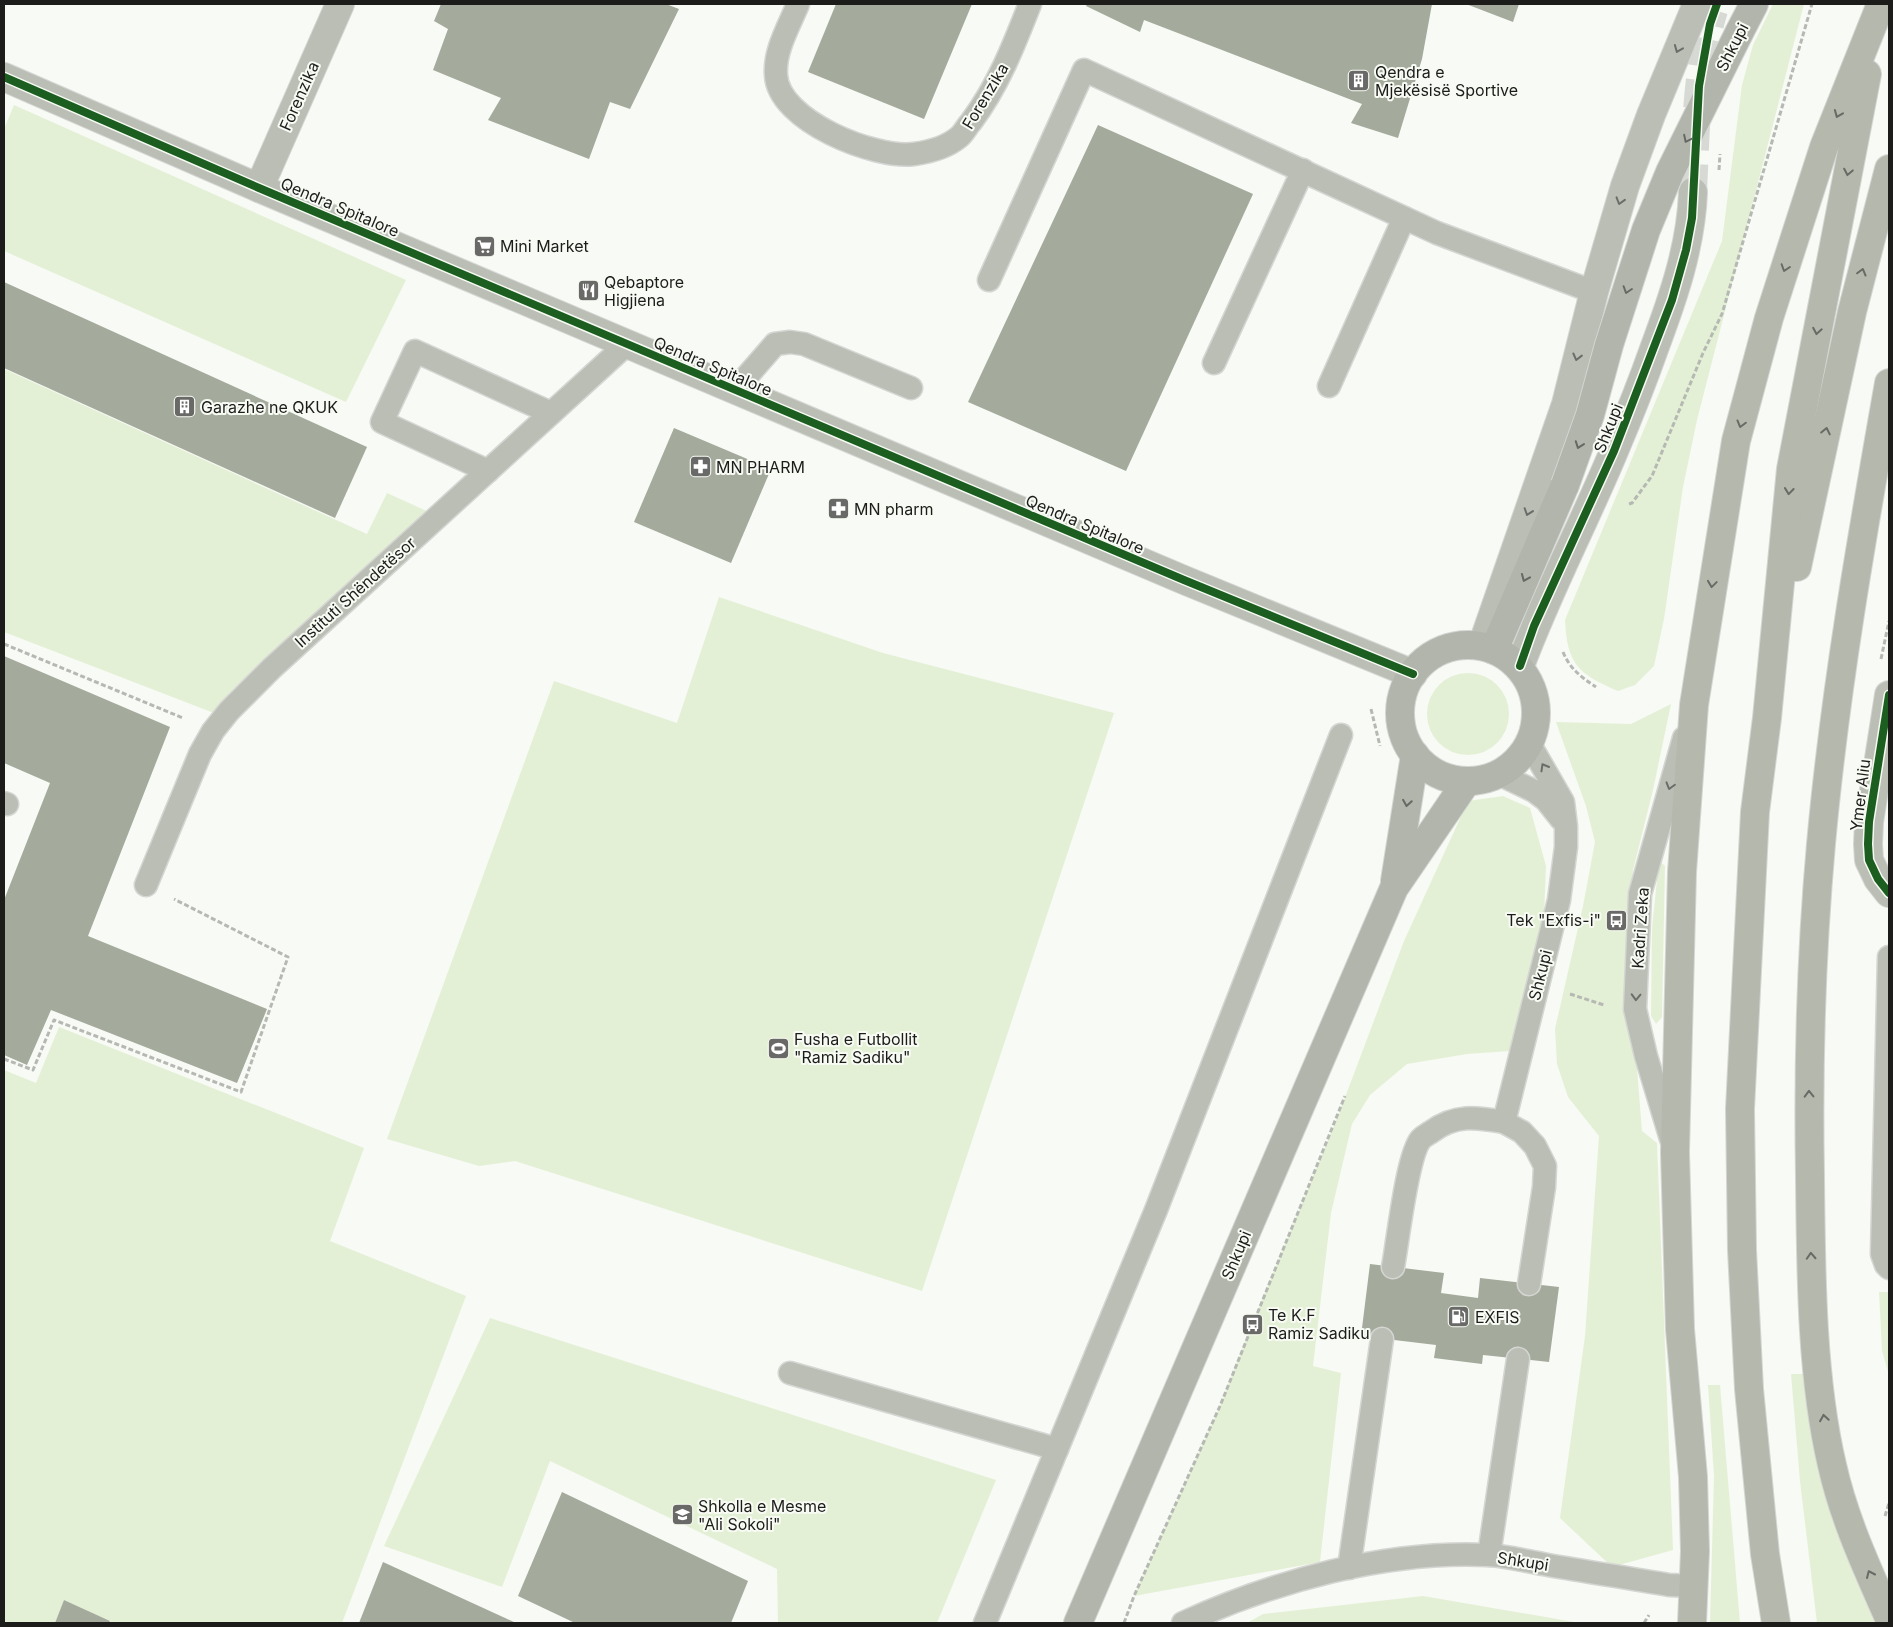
<svg xmlns="http://www.w3.org/2000/svg" width="1893" height="1627" font-family="Inter,sans-serif">
<rect width="100%" height="100%" fill="#f8faf5"/>
<!-- green -->
<g fill="#e4f0d5">
<path d="M1773 4H1804L1697 420 1683 487 1664 619 1654 666 1635 685 1618 691C1578 674 1567 664 1565 620L1722 241 1742 85 1753 45Z"/>
<path d="M14 105 406 280 346 402 4 251V129Z"/>
<path d="M4 369 367 534 387 493 429 512 219 715 4 632Z"/>
<path d="M719 597 883 653 1114 713 922 1291 515 1161 479 1166 387 1139 554 681 677 723Z"/>
<circle cx="1468" cy="714" r="41"/>
<path d="M1671 704 1653 790 1633 870 1624 975 1636 1056 1642 1131 1657 1143 1673 1550 1612 1567 1560 1518 1585 1336 1599 1136 1568 1097 1557 1064 1555 1029 1583 906 1595 842 1586 806 1556 722 1631 724Z"/>
<path d="M1503 796 1530 808 1546 866 1543 943 1510 1051 1467 1054 1407 1064 1370 1095 1352 1124 1331 1213 1313 1366 1341 1373 1320 1562 1134 1596 1220 1406 1252 1324 1338 1116 1404 941 1468 801Z"/>
<path d="M1659 861 1665 866 1662 1017 1656 1024 1651 1016 1652 928Z"/>
<path d="M59 1027 364 1148 330 1241 466 1296 342 1623H111L110 1621 64 1600 55 1623H4V1070L36 1083Z"/>
<path d="M1879 1292H1889V1375L1882 1351Z"/>
<path d="M490 1318 996 1480 937 1623H778L777 1569 550 1461 502 1587 384 1546Z"/>
<path d="M1791 1374H1803L1816 1455 1854 1576 1877 1623H1817L1800 1481Z"/>
<path d="M1708 1385H1720L1740 1623H1710L1714 1476Z"/>
<path d="M1423 1596 1580 1623H1247L1263 1614Z"/>
</g>
<!-- building -->
<g fill="#a4aa9c">
<path d="M441 4H666L679 9 630 109 610 102 589 159 488 120 501 98 433 70 448 29 434 21Z"/>
<path d="M836 4H972L924 119 808 72Z"/>
<path d="M1087 4H1432L1422 59 1398 138 1351 123 1362 104 1144 20 1140 32 1086 6Z"/>
<path d="M1466 4H1519L1513 22Z"/>
<path d="M1098 125 1253 194 1126 471 968 402Z"/>
<path d="M4 282 367 447 335 518 4 368Z"/>
<path d="M674 428 771 469 731 563 634 522Z"/>
<path d="M4 656 170 727 88 936 267 1009 237 1083 51 1010 27 1065 4 1055V900L50 783 4 763Z"/>
<path d="M1370 1264 1444 1273 1441 1293 1478 1298 1480 1278 1559 1287 1549 1362 1483 1355 1482 1364 1434 1358 1436 1345 1361 1336Z"/>
<path d="M562 1492 748 1581 731 1623H575L518 1596Z"/>
<path d="M383 1562 516 1623H359Z"/>
<path d="M64 1600 110 1621 109 1623H55Z"/>
</g>
<g fill="none" stroke-linecap="round" stroke-linejoin="round">
<!-- minor-tunnel -->
<path stroke="#d7d9d4" stroke-width="28" stroke-dasharray="28 14" stroke-linecap="butt" d="M1693 192C1696 131 1696 69 1714 10"/>
<defs>
<g id="service">
<path d="M798 4C789 26 774 51 776 75 778 121 875 159 914 154 929 152 947 147 959 137 964 133 967 126 971 122 998 86 1014 45 1030 4"/>
<path d="M989 280 1084 70 1437 233 1594 292"/>
<path d="M1214 363 1303 170"/>
<path d="M1329 386 1404 218"/>
<path d="M735 390 775 344 790 342 804 344 911 388"/>
<path d="M488 471 382 422 415 351 551 413"/>
<path d="M1499 774 1534 791 1546 800 1561 819"/>
<path d="M4 803 7 804"/>
<path d="M146 885 200 754 213 731 229 711 272 668 627 344"/>
<path d="M1889 957 1882 1254 1886 1265 1889 1268"/>
<path d="M1504 1122 1522 1132 1535 1146 1545 1166 1544 1187 1529 1284"/>
<path d="M1671 1139 1646 1056 1635 1009 1640 894 1684 738"/>
<path d="M1393 1267C1398 1241 1407 1155 1421 1139 1424 1136 1428 1134 1431 1132 1455 1114 1476 1117 1504 1122L1559 900 1566 847V826L1563 802 1529 743"/>
<path d="M790 1373 1057 1449"/>
<path d="M1489 1555 1518 1359"/>
<path d="M1349 1568 1382 1339"/>
<path d="M985 1623 1156 1210 1341 735"/>
<path d="M1183 1623C1275 1581 1386 1550 1488 1555 1508 1556 1529 1562 1548 1565 1588 1572 1629 1578 1669 1585L1694 1586"/>
</g>
<g id="minor">
<path d="M4 77 259 188 1184 580 1413 674"/>
<path d="M259 188 340 4"/>
<path d="M1482 646 1566 404 1594 292 1625 186 1651 115 1697 4"/>
<path d="M1520 666C1547 593 1584 523 1614 451 1628 418 1642 383 1654 349 1673 298 1691 247 1693 192"/>
<path d="M1889 695 1869 822 1868 844 1869 860 1878 879 1889 893"/>
</g>
<g id="primary">
<path d="M1739 33 1754 4"/>
<circle cx="1468" cy="713" r="68"/>
<path d="M1494 650 1565 485"/>
<path d="M1395 881 1415 755"/>
<path d="M1078 1623 1394 888 1467 781"/>
</g>
<g id="trunk">
<path d="M1889 383C1862 536 1835 689 1821 844 1811 955 1808 1066 1810 1177 1811 1270 1811 1375 1832 1465 1844 1519 1867 1568 1889 1618"/>
<path d="M1797 567 1852 312 1889 169"/>
<path d="M1692 1623 1695 1551 1693 1477 1680 1329 1675 1152 1682 872 1694 705 1736 441 1769 318 1824 147 1881 4"/>
<path d="M1776 1623 1765 1554 1749 1389 1742 1250 1740 1109 1755 812 1767 718 1791 469 1867 74"/>
</g>
</defs>
<!-- service casing -->
<use href="#service" stroke="#d5d6d3" stroke-width="25"/>
<!-- minor casing -->
<use href="#minor" stroke="#d5d6d3" stroke-width="30"/>
<!-- primary casing -->
<use href="#primary" stroke="#d5d6d3" stroke-width="30"/>
<!-- trunk casing -->
<use href="#trunk" stroke="#d5d6d3" stroke-width="30"/>
<!-- path -->
<g stroke="#b6b9b3" stroke-width="3" stroke-dasharray="5 2.5" stroke-linecap="butt">
<path d="M1719 170 1720 154"/>
<path d="M1629 504 1632 503 1652 476 1703 353 1722 314 1812 4"/>
<path d="M4 644 183 718"/>
<path d="M1563 652C1570 669 1581 677 1596 687"/>
<path d="M1881 659 1889 621"/>
<path d="M1371 709 1380 746"/>
<path d="M1570 994 1604 1005"/>
<path d="M4 1059 33 1070 54 1020 241 1092 288 957 174 899"/>
<path d="M1885 1516 1889 1503"/>
<path d="M1124 1623 1134 1596 1220 1406 1345 1096"/>
<path d="M1644 1623 1649 1615"/>
</g>
<!-- service -->
<use href="#service" stroke="#babeb5" stroke-width="22"/>
<!-- minor -->
<use href="#minor" stroke="#babeb5" stroke-width="28"/>
<!-- primary -->
<use href="#primary" stroke="#b1b5ab" stroke-width="28"/>
<!-- trunk -->
<use href="#trunk" stroke="#b4b8ad" stroke-width="28"/>
<defs>
<path id="primary-bridge" d="M1565 485 1590 415 1609 345 1646 230 1670 172 1739 33"/>
</defs>
<!-- primary-bridge casing -->
<use href="#primary-bridge" stroke="#d5d6d3" stroke-width="30" stroke-linecap="butt"/>
<!-- primary-bridge -->
<use href="#primary-bridge" stroke="#b1b5ab" stroke-width="28"/>
<defs>
<g id="cycleway">
<path d="M4 77 259 188 1184 580 1413 674"/>
<path d="M1520 666 1534 626 1614 451 1672 300 1686 250 1692 218 1699 86 1710 24 1717 4"/>
<path d="M1889 695 1869 822 1868 844 1869 860 1878 879 1889 893"/>
</g>
</defs>
<!-- cycleway casing -->
<use href="#cycleway" stroke="#f8fbf4" stroke-width="11"/>
<!-- cycleway -->
<use href="#cycleway" stroke="#1b5e20" stroke-width="8"/>
</g>
<!-- one-way arrows -->
<defs><path id="oneway-chevron" d="M-2-3.5L2.5 0L-2 3.5" fill="none" stroke-width="1.6" stroke-linecap="round" stroke-linejoin="round" transform="scale(1.25)"/></defs>
<g stroke="#6b6e68">
<use href="#oneway-chevron" transform="translate(1678 49) rotate(112)"/>
<use href="#oneway-chevron" transform="translate(1620 201) rotate(107)"/>
<use href="#oneway-chevron" transform="translate(1577 357) rotate(104)"/>
<use href="#oneway-chevron" transform="translate(1528 512) rotate(109)"/>
<use href="#oneway-chevron" transform="translate(1544 767) rotate(-120)"/>
<use href="#oneway-chevron" transform="translate(1670 786) rotate(106)"/>
<use href="#oneway-chevron" transform="translate(1636 997) rotate(92)"/>
</g>
<g stroke="#686a64">
<use href="#oneway-chevron" transform="translate(1838 114) rotate(112)"/>
<use href="#oneway-chevron" transform="translate(1848 172) rotate(101)"/>
<use href="#oneway-chevron" transform="translate(1785 268) rotate(108)"/>
<use href="#oneway-chevron" transform="translate(1862 272) rotate(-75)"/>
<use href="#oneway-chevron" transform="translate(1817 331) rotate(100)"/>
<use href="#oneway-chevron" transform="translate(1741 424) rotate(105)"/>
<use href="#oneway-chevron" transform="translate(1826 431) rotate(-78)"/>
<use href="#oneway-chevron" transform="translate(1789 491) rotate(96)"/>
<use href="#oneway-chevron" transform="translate(1712 584) rotate(98)"/>
<use href="#oneway-chevron" transform="translate(1809 1094) rotate(-91)"/>
<use href="#oneway-chevron" transform="translate(1811 1256) rotate(-93)"/>
<use href="#oneway-chevron" transform="translate(1824 1418) rotate(-99)"/>
<use href="#oneway-chevron" transform="translate(1870 1574) rotate(-114)"/>
</g>
<g stroke="#666963">
<use href="#oneway-chevron" transform="translate(1687 139) rotate(116)"/>
<use href="#oneway-chevron" transform="translate(1627 290) rotate(108)"/>
<use href="#oneway-chevron" transform="translate(1579 445) rotate(110)"/>
<use href="#oneway-chevron" transform="translate(1525 578) rotate(113)"/>
<use href="#oneway-chevron" transform="translate(1407 803) rotate(99)"/>
</g>
<!-- icons -->
<defs>
<symbol id="building-square" viewBox="-11 -11 22 22"><rect x="-9" y="-9" width="18" height="18" rx="4" fill="#696a67" stroke="#f8fbf4"/><path d="M-4-6H4V6H1V3H-1V6H-4ZM-2.5-4.3h1.7v1.8h-1.7ZM.8-4.3h1.7v1.8H.8ZM-2.5-1h1.7V.8h-1.7ZM.8-1h1.7V.8H.8Z" fill="#fff"/></symbol>
<symbol id="supermarket-square" viewBox="-11 -11 22 22"><rect x="-9" y="-9" width="18" height="18" rx="4" fill="#696a67" stroke="#f8fbf4"/><path d="M-6-5.5h2.5l.6 2H6L4.5 2H-2.5L-4.4-4H-6ZM-1.5 3.2a1.3 1.3 0 1 0 .1 0ZM3 3.2a1.3 1.3 0 1 0 .1 0Z" fill="#fff"/></symbol>
<symbol id="restaurant-square" viewBox="-11 -11 22 22"><rect x="-9" y="-9" width="18" height="18" rx="4" fill="#696a67" stroke="#f8fbf4"/><path d="M-5-6h1v4h1v-4h1v4h1v-4h1v5L-1.5 .5V6h-2V.5L-5-1ZM5-6V6H3V1.5H1.5Q1.5-4 5-6Z" fill="#fff"/></symbol>
<symbol id="pharmacy-square" viewBox="-11 -11 22 22"><rect x="-9" y="-9" width="18" height="18" rx="4" fill="#696a67" stroke="#f8fbf4"/><path d="M-2-6h4v4h4v4h-4v4h-4v-4h-4v-4h4Z" fill="#fff"/></symbol>
<symbol id="bus-square" viewBox="-11 -11 22 22"><rect x="-9" y="-9" width="18" height="18" rx="4" fill="#696a67" stroke="#f8fbf4"/><path d="M-5-6H5V4H4V6H2V4H-2V6H-4V4H-5ZM-3.5-4V0h7V-4ZM-3.5 1.2v1.5H-2V1.2ZM2 1.2v1.5H3.5V1.2Z" fill="#fff"/></symbol>
<symbol id="stadium-square" viewBox="-11 -11 22 22"><rect x="-9" y="-9" width="18" height="18" rx="4" fill="#696a67" stroke="#f8fbf4"/><path d="M0-5a6.5 5 0 1 0 0 10a6.5 5 0 1 0 0-10ZM-3.5-1.8h7v3.6h-7Z" fill="#fff"/></symbol>
<symbol id="fuel-square" viewBox="-11 -11 22 22"><rect x="-9" y="-9" width="18" height="18" rx="4" fill="#696a67" stroke="#f8fbf4"/><path d="M-5.5-6h7V0h2V4h1.3V-2.5L3-4.5l.8-.8L6-3V5H2.5V1h-1V6h-7ZM-4.2-4.7v3.2H.2V-4.7Z" fill="#fff"/></symbol>
<symbol id="school-square" viewBox="-11 -11 22 22"><rect x="-9" y="-9" width="18" height="18" rx="4" fill="#696a67" stroke="#f8fbf4"/><path d="M0-5L7-2L0 1L-7-2ZM-4 1L0 2.5L4 1V4Q0 6-4 4Z" fill="#fff"/></symbol>
</defs>
<g fill-rule="evenodd">
<use href="#building-square" x="1346" y="68" width="25" height="25"/>
<use href="#supermarket-square" x="472" y="234" width="25" height="25"/>
<use href="#restaurant-square" x="576" y="278" width="25" height="25"/>
<use href="#building-square" x="172" y="394" width="25" height="25"/>
<use href="#pharmacy-square" x="688" y="454" width="25" height="25"/>
<use href="#pharmacy-square" x="826" y="496" width="25" height="25"/>
<use href="#bus-square" x="1604" y="908" width="25" height="25"/>
<use href="#stadium-square" x="766" y="1036" width="25" height="25"/>
<use href="#fuel-square" x="1446" y="1304" width="25" height="25"/>
<use href="#bus-square" x="1240" y="1312" width="25" height="25"/>
<use href="#school-square" x="670" y="1502" width="25" height="25"/>
</g>
<g text-anchor="middle" dominant-baseline="central" stroke-width="4" stroke-linejoin="round" paint-order="stroke">
<!-- street labels -->
<g font-size="16" fill="#1c1d1b" stroke="#f8fbf4">
<text transform="translate(1732 47) rotate(-63)">Shkupi</text>
<text transform="translate(299 96) rotate(-66)">Forenzika</text>
<text transform="translate(985 96) rotate(-59)">Forenzika</text>
<text transform="translate(340 207) rotate(23)">Qendra Spitalore</text>
<text transform="translate(713 366) rotate(23)">Qendra Spitalore</text>
<text transform="translate(1608 428) rotate(-68)">Shkupi</text>
<text transform="translate(1085 524) rotate(23)">Qendra Spitalore</text>
<text transform="translate(355 592) rotate(-42)">Instituti Shëndetësor</text>
<text transform="translate(1860 795) rotate(-83)">Ymer Aliu</text>
<text transform="translate(1640 928) rotate(-86)">Kadri Zeka</text>
<text transform="translate(1540 975) rotate(-76)">Shkupi</text>
<text transform="translate(1236 1255) rotate(-67)">Shkupi</text>
<text transform="translate(1523 1561) rotate(9)">Shkupi</text>
</g>
<!-- poi labels -->
<g font-size="16" fill="#1c1d1b" stroke="#f8fbf4" text-anchor="start">
<text x="1375" y="72">Qendra e<tspan x="1375" dy="18">Mjekësisë Sportive</tspan></text>
<text x="500" y="246">Mini Market</text>
<text x="604" y="282">Qebaptore<tspan x="604" dy="18">Higjiena</tspan></text>
<text x="201" y="407">Garazhe ne QKUK</text>
<text x="716" y="467">MN PHARM</text>
<text x="854" y="509">MN pharm</text>
<text x="1601" y="920" text-anchor="end">Tek "Exfis-i"</text>
<text x="794" y="1039">Fusha e Futbollit<tspan x="794" dy="18">"Ramiz Sadiku"</tspan></text>
<text x="1268" y="1315">Te K.F<tspan x="1268" dy="18">Ramiz Sadiku</tspan></text>
<text x="1475" y="1317">EXFIS</text>
<text x="698" y="1506">Shkolla e Mesme<tspan x="698" dy="18">"Ali Sokoli"</tspan></text>
</g>
</g>
<!-- border -->
<rect width="1893" height="1627" fill="none" stroke="#1c1d1b" stroke-width="10"/>
</svg>
